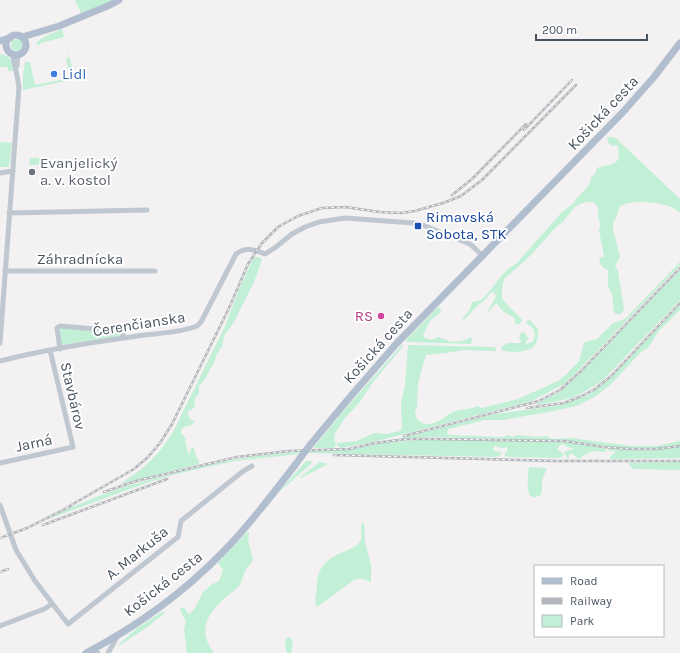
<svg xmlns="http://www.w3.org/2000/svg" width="680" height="653" font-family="Karla,sans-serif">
<rect width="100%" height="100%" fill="#f3f1f1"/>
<!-- green -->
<g fill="#c1f0d7">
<path d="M75 0H114L81 13Z"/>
<path d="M62 29 75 79 23 90V75L25 62H30L35 85 71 78 66 59 69 57 64 37 41 43 38 46 36 43 44 37Z"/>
<circle cx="17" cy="45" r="6"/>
<path d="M0 54C10 55 13 62 14 71H8V67H0V70Z"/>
<path d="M609 137 616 138 621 143 680 199V213C669 201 634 199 620 206L616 218 613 222V229L620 257 615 266 618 271 624 309 621 314H616L614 312 612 294 608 287V270L602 267 599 261 601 257H604L599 230 601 223 599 222 598 207 593 202H587L580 204 574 208 563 222 556 227 530 256 504 279 502 288V298L509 307 521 318 522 321 519 324H516L515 322V318L504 312 496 303 486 315 496 296 494 292 490 293 486 299 476 307 463 321V318L470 309 472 302C475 301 479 301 481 300 493 290 501 271 516 264L562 212 574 203 575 200 590 184 591 177 595 174 597 168C605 165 617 167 619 156 619 153 618 149 618 146L616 145 613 146 609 144 607 138Z"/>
<path d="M0 142 12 143 9 167H0Z"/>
<path d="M30 158H48L49 164 29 165Z"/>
<path d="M254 257H260L262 260 254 282 234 322 224 336 222 348 219 349V352L217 353 213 366 210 368V370C206 376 206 380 199 385V394L195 398 194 408 187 412C189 416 189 420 194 421L195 422 189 426 184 427 181 430V433L186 439 185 442 188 453 190 454V450L192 448H194L196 457 199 460V464L121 484C127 478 137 473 144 467 156 456 166 444 174 430L226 324 239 289Z"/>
<path d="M680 262V265L577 372 564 384 532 401 373 442 341 448 337 445V443L357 441 374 433 386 434 400 431 402 428 401 403 405 385 408 345 493 347 496 348V351H493L464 350 446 353 426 355C423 364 420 375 418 384 417 392 418 399 417 406 417 408 415 410 415 412 415 418 421 424 426 424 436 425 444 417 451 413 459 408 469 411 477 406L482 408 518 399 558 381 567 374 570 370 579 361 584 343 588 341 597 339 613 323 625 319Z"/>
<path d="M680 270V300L602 381 582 393 568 399 538 405 536 404 560 392 577 377Z"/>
<path d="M680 305V310L659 331 648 348 641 352 611 384 596 396 577 406 548 412 503 420H485L448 429 447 433 451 435 504 437 508 435 513 437 517 435 535 437 547 436 551 439 571 438 632 446H657L679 441H680V458L610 459 611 455 615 453V451H610L606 446 557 440 431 437 398 439 494 414 556 406 588 395 610 378Z"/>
<path d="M440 307 441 312 430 321 423 335 425 338 432 340 438 337 452 342 462 341 471 337 472 339 471 344 407 342 406 340 436 309Z"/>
<path d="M530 320 538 329C538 334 538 341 535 345 529 353 509 353 501 350L502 347 507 343H520L521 341 519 337 521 333 524 332 528 338 525 344 533 342C536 333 536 329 527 324L526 321Z"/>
<path d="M64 328 115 332 122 336 60 345 59 332 60 329Z"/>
<path d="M402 345H404L373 382 359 403 345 418 335 433 334 437 336 446 333 448H315L314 447 346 408Z"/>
<path d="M429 439 564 442 604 448 607 451 604 452C591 450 589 452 579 459L571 453 569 455 568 459 564 452 573 449V448L567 447 564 444 560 445 557 450 560 451 564 455 560 458 506 457 504 454 507 451V447L502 448 495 446 493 448 494 451 501 452V455L496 457 309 453 311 451H337L381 443Z"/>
<path d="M300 452 298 454 235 461 176 474 149 482 43 521C53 513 70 508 82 503 116 488 147 480 183 471 222 461 261 454 300 452Z"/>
<path d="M306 461H311L312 463 277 494Z"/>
<path d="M320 462 328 464 301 478 300 477Z"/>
<path d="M680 462V470H676L633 469 628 463Z"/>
<path d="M529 467 547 468 542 480V490L541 495C537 496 534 499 531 496 526 493 528 472 529 467Z"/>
<path d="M362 523H364L365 542 371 565V582C364 579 361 578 354 580L317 607C314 602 316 594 317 589 317 566 326 559 346 551 350 549 356 547 359 543 364 537 359 529 362 523Z"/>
<path d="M247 532 249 533 248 540 253 559C252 563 249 565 246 569 243 574 242 584 237 588 216 605 192 624 214 653H187L184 629 186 621 180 610 181 608H184L188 613 190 614 195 608 203 592 211 585 219 581 223 570 218 563Z"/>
<path d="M163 611 165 613C150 625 133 638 116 647L136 629Z"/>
<path d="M288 637 291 638 293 644 291 653H287L285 646 286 639Z"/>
</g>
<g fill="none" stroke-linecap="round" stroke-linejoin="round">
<!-- minor -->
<g stroke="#bfc7d0" stroke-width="5">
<path d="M17 66 18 55"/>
<path d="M0 173 13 171"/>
<path d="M9 213 147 210"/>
<path d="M5 271H155"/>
<path d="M0 343 19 87 16 71 12 53"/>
<path d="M60 349 57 328 60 326 119 331 123 334 124 338"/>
<path d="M0 361C43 350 87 343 131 337 152 333 177 334 197 326L201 322 236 254C246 246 255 250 265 254L276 247 292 234 305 227 319 222 345 218 413 223 420 224 470 244 482 255"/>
<path d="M0 463 73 447 50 350"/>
<path d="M0 505 16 550 35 581 68 624 178 537 181 521 242 472 252 466"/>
<path d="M0 626 44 609 52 604"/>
<path d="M93 652V649L98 653"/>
<path d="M108 653 117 637"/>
</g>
<!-- major -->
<g stroke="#b1becf" stroke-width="7">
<circle cx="16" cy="45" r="10"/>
<path d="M22 37 59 26 110 5 119 0"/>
<path d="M0 41 10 38"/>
<path d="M310 445 350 397 397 343 623 112 654 77 680 43"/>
<path d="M86 653C136 627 184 592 223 552 249 525 272 495 295 465"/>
</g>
<defs>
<g id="rail">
<path d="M524 130 572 80"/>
<path d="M452 195 472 179 526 124"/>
<path d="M527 408 564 403 582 396 595 389 611 376 680 303"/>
<path d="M404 436 539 401 560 390 580 372 680 268"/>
<path d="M334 455 558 461H680"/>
<path d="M104 492 136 481 237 457 289 451 349 449 375 443 407 439H431L564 441 604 447 631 449H656L680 446"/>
<path d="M66 508 134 469 148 457 160 443 172 424 229 308 248 264 262 243 278 227 298 216 322 208 345 207 380 212 401 213 415 211 443 203 461 196 482 180 576 85"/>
<path d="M43 525 167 479"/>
<path d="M0 538 27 528 71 506"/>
<path d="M0 572 8 569"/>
</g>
</defs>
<!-- rail casing -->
<use href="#rail" stroke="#b3b6bb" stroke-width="2.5"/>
<!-- rail -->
<use href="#rail" stroke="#fff" stroke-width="1" stroke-dasharray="3" stroke-linecap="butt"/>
<!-- major-bridge -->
<path stroke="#b1becf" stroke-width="7" d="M295 465 310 445"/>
</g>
<!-- markers -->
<circle fill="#3f7fe0" stroke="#fff" stroke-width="1.5" cx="54" cy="74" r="4"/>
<circle fill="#6b7280" stroke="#fff" stroke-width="1.5" cx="32" cy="172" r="4"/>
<rect fill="#1a4fb4" stroke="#fff" stroke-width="1.5" x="414" y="222" width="8" height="8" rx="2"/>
<circle fill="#d1479c" stroke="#fff" stroke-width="1.5" cx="381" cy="316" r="4"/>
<g text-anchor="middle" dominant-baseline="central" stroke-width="4" stroke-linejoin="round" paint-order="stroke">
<!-- shop labels -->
<g font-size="15" fill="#366cbe" stroke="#fff" text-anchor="start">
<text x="62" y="74">Lidl</text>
</g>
<!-- street labels -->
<g font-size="15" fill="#49535f" stroke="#fff">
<text transform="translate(603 113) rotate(-47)">Košická cesta</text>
<text x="80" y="259">Záhradnícka</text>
<text transform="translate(139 324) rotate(-9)">Čerenčianska</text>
<text transform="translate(378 346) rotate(-48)">Košická cesta</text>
<text transform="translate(73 396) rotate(77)">Stavbárov</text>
<text transform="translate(34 443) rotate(-12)">Jarná</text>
<text transform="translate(137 553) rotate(-39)">A. Markuša</text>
<text transform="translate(163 584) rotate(-38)">Košická cesta</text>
</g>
<!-- worship labels -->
<g font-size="15" fill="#5b616d" stroke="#fff" text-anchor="start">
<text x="40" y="163">Evanjelický<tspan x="40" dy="17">a. v. kostol</tspan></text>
</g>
<!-- transit labels -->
<g font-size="15" fill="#164399" stroke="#fff" text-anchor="start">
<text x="426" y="217">Rimavská<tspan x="426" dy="17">Sobota, STK</tspan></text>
</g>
<!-- hotel labels -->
<g font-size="15" fill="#b23c85" stroke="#fff" text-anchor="end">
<text x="373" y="316">RS</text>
</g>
</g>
<!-- legend -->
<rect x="534" y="565" width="130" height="72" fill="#ffffff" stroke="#b6babf"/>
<rect x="542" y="578" width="20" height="6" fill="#b1becf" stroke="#b6babf"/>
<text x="570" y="585" font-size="12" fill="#49535f">Road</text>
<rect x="542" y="598" width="20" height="6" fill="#b3b6bb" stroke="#b6babf"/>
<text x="570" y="605" font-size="12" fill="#49535f">Railway</text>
<rect x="542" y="615" width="20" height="12" fill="#c1f0d7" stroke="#b6babf"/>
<text x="570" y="625" font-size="12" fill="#49535f">Park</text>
<!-- scale -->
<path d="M536 34v6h111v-6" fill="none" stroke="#49535f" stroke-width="2"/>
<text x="542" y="34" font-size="12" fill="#49535f" stroke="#ffffff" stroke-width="3" paint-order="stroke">200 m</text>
</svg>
